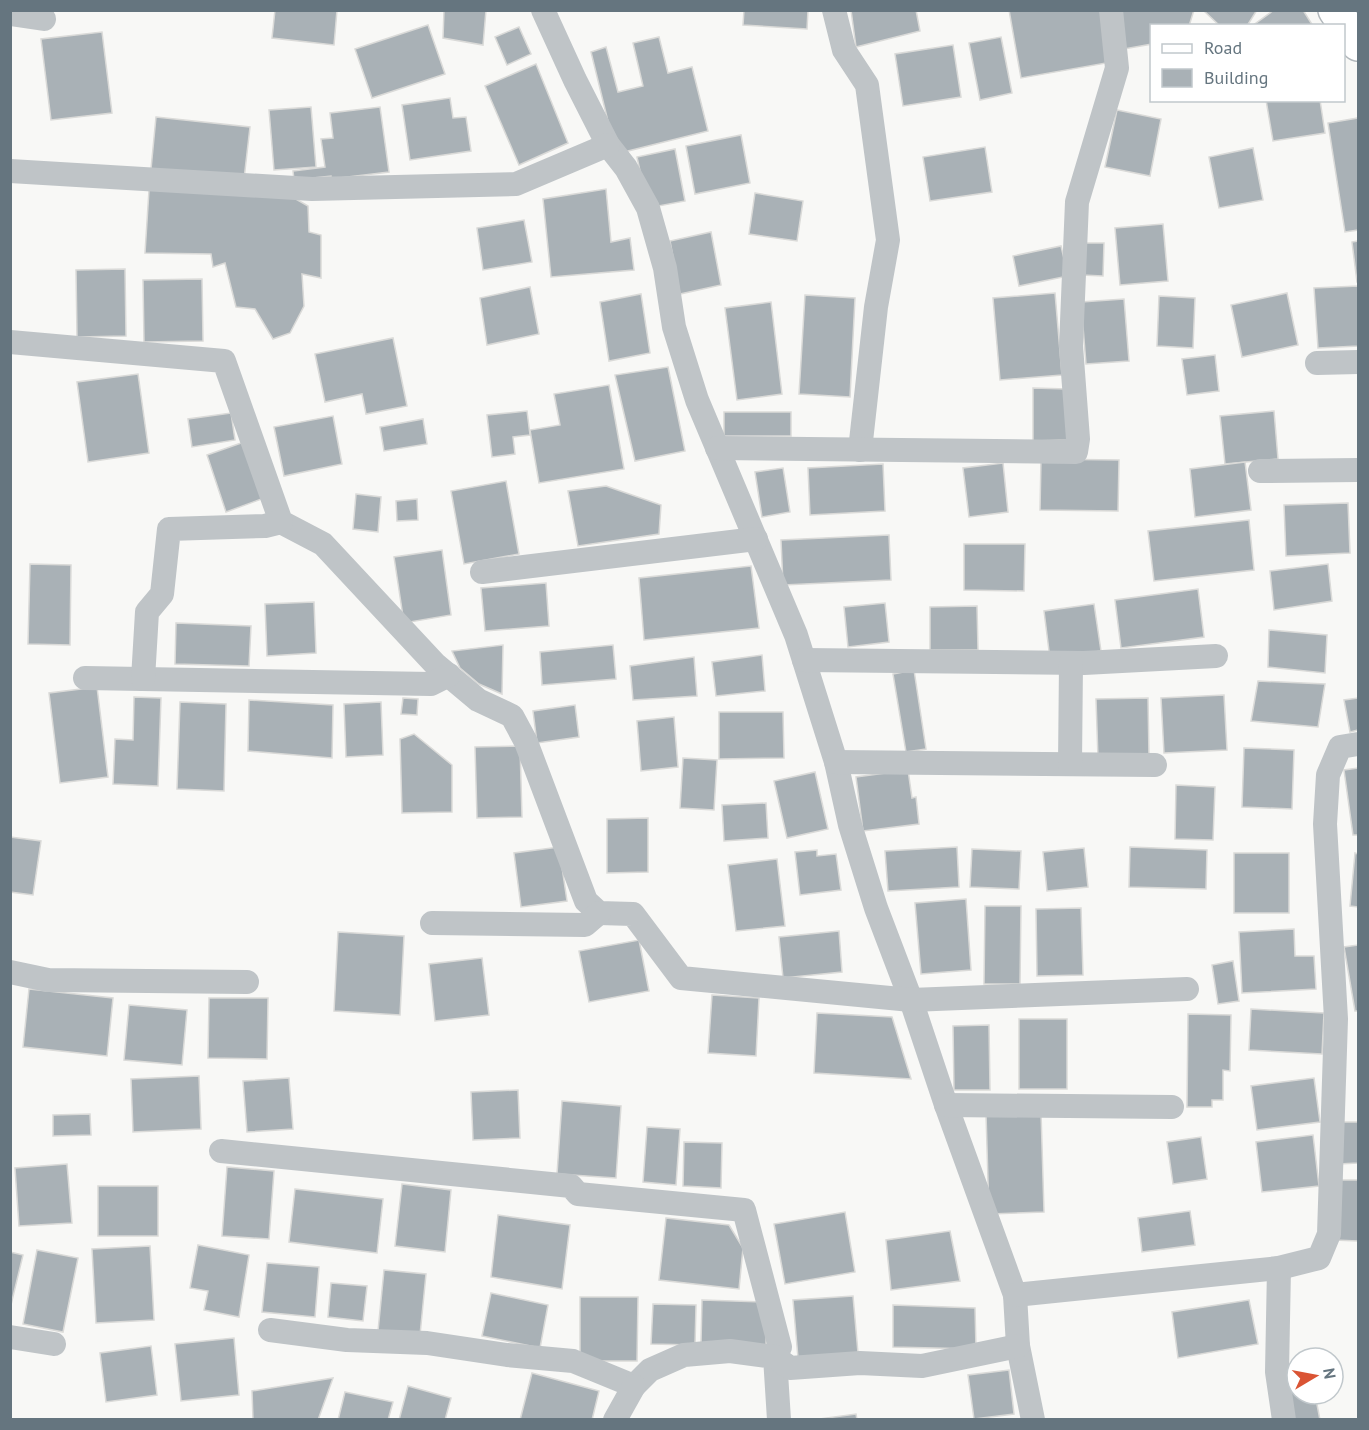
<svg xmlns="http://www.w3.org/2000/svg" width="1369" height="1430" font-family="'PT Sans',sans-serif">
<rect width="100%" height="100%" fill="#f8f8f6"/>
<!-- building -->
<g fill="#a9b1b6" stroke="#dadad8" stroke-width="1.5">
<path d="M275 10H337L334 45 272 38Z"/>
<path d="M444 10H486L483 45 443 38Z"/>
<path d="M744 10H808L807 29 743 25Z"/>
<path d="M851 10H916L920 31 856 47Z"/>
<path d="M1009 10H1104L1112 62 1021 78Z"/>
<path d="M1118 10H1194L1189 26H1152V44L1124 49Z"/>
<path d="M1203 10H1257L1247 26H1220Z"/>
<path d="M1274 10H1303L1313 26H1252Z"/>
<path d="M428 25 445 74 372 98 355 49Z"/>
<path d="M519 27 531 54 507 65 495 37Z"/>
<path d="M102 32 112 113 51 120 41 39Z"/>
<path d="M659 37 668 73 692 67 708 131 616 154 591 52 606 47 618 92 643 86 633 43Z"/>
<path d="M1001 37 1012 93 980 100 969 43Z"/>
<path d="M953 45 961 97 903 106 895 54Z"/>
<path d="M536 64 568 143 519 165 485 86Z"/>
<path d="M450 98 453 118 466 117 471 151 410 160 402 105Z"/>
<path d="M1266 100H1320L1325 133 1273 141Z"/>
<path d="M311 107 316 167 274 170 269 110Z"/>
<path d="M380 107 389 172 331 179V176L294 180 293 171 325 167 321 139 333 138 330 113Z"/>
<path d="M1117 110 1161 119 1150 176 1105 167Z"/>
<path d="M156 117 250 127 244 179 151 169Z"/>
<path d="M1358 118V230L1345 232 1328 123Z"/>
<path d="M741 135 750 183 695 194 686 146Z"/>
<path d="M985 147 992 192 930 201 923 157Z"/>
<path d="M1253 148 1263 200 1219 208 1209 157Z"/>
<path d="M675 149 685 201 648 208 637 157Z"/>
<path d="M606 189 611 242 630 238 634 270 551 277 543 199Z"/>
<path d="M149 190 289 195 308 206 309 232 321 235V278L302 274 304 306 290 333 273 339 255 309 236 307 225 263 213 267 211 254 145 253Z"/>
<path d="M755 193 803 201 797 241 749 234Z"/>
<path d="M524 220 532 262 483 270 477 228Z"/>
<path d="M1163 224 1168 281 1120 285 1115 228Z"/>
<path d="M711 232 721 285 680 294 670 241Z"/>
<path d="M1358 241V282H1357L1352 242Z"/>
<path d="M1084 243H1104L1103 276 1082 275Z"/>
<path d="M1061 246 1068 276 1019 286 1013 256Z"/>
<path d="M125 269 126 336 77 337 76 270Z"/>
<path d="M202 279 203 341 144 342 143 280Z"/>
<path d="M1358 286V346L1318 348 1314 288Z"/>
<path d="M530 287 539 334 487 345 480 298Z"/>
<path d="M1055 293 1062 375 1000 380 993 298Z"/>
<path d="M1287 293 1298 345 1242 357 1231 305Z"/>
<path d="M641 294 650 353 609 361 600 302Z"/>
<path d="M805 295 855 298 850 397 799 394Z"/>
<path d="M1159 296 1195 298 1193 348 1157 346Z"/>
<path d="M1124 299 1129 361 1086 364 1081 302Z"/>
<path d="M771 302 782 394 737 400 725 308Z"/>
<path d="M393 338 407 406 366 414 362 394 325 402 315 354Z"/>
<path d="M1215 355 1219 391 1187 395 1182 359Z"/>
<path d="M668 367 685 451 635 461 615 375Z"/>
<path d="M138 374 149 453 88 462 77 382Z"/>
<path d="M609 385 624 469 539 483 530 430 560 425 554 394Z"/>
<path d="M1033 388 1067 389V440L1033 441Z"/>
<path d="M527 411 530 435 513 437 515 454 492 457 487 415Z"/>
<path d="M1274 411 1278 459 1225 464 1220 416Z"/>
<rect x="724" y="412" width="67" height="24"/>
<path d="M231 413 235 440 192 447 188 419Z"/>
<path d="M333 416 342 464 284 476 274 427Z"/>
<path d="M423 419 427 444 384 451 380 427Z"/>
<path d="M244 442 264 498 226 512 207 455Z"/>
<path d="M1041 459 1119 460 1118 511 1040 510Z"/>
<path d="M1245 462 1251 510 1195 517 1190 469Z"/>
<path d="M1003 463 1008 512 969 517 963 468Z"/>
<path d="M883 464 885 511 810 515 808 468Z"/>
<path d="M783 468 790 512 762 517 755 472Z"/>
<path d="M506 481 519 554 464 564 451 491Z"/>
<path d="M606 486 661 505 659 534 578 546 568 491Z"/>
<path d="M356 494 381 497 378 532 353 529Z"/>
<path d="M417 499 418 520 397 521 396 501Z"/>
<path d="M1348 503 1350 553 1286 556 1284 505Z"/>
<path d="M1249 520 1254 570 1154 581 1148 531Z"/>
<path d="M889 535 891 580 783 585 781 540Z"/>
<path d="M964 544H1025L1024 591 964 590Z"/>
<path d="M442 550 451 615 404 623 394 557Z"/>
<path d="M30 564 71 565 70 645 28 644Z"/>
<path d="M1328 564 1332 601 1274 610 1270 571Z"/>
<path d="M751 566 759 628 644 640 639 578Z"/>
<path d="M546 583 549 626 485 631 481 588Z"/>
<path d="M1198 589 1204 637 1121 648 1115 600Z"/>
<path d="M314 602 316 653 267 656 265 604Z"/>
<path d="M885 603 889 642 848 647 844 607Z"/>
<path d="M1094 604 1101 651 1050 659 1044 611Z"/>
<path d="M977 606 978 650H930V607Z"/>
<path d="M176 623 251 626 249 666 175 664Z"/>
<path d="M1269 630 1327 635 1325 673 1268 667Z"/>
<path d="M503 645 502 694 479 684 460 668 452 651Z"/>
<path d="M613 645 616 679 542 685 540 652Z"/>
<path d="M762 655 765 691 716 696 712 662Z"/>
<path d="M694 657 697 696 633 700 630 666Z"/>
<path d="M914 670 926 749 906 752 893 674Z"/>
<path d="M1258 681 1325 684 1318 727 1251 721Z"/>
<path d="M97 687 108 777 60 783 49 693Z"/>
<path d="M1224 695 1227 750 1164 753 1161 698Z"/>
<path d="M134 697 161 698 158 786 113 784 115 739 133 740Z"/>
<path d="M403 698 418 699 417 715 401 714Z"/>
<path d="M1148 698 1149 757 1098 759 1096 699Z"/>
<path d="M1358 698V730L1350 732 1344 700Z"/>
<path d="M249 700 333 705 332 758 248 751Z"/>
<path d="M180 702 226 704 224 791 177 789Z"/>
<path d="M381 702 383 755 346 757 344 704Z"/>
<path d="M575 705 579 737 537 743 533 711Z"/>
<path d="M719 712H783L784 758 719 759Z"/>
<path d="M674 717 678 767 641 771 637 721Z"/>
<path d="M414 734 452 765V812L402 813 400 739Z"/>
<path d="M520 746 522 817 477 818 475 747Z"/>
<path d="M1244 748 1294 750 1292 809 1242 807Z"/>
<path d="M683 758 717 760 714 810 680 808Z"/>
<path d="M1358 768V835H1353L1344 770Z"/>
<path d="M908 770 912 798 916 797 919 824 863 831 856 777Z"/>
<path d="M815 772 828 829 787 838 774 781Z"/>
<path d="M1176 785 1215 787 1213 840 1175 839Z"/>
<path d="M766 803 768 838 724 841 722 805Z"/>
<path d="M648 818V872L607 873V819Z"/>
<path d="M10 837 41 841 33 895 10 892Z"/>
<path d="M559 847 567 901 521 907 514 853Z"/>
<path d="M957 847 959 887 888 891 885 851Z"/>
<path d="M1130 847 1207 850 1206 889 1129 887Z"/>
<path d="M1084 848 1088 887 1047 891 1043 852Z"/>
<path d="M972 849 1021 851 1019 889 970 887Z"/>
<path d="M817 850V856L836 854 841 890 800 895 795 852Z"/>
<rect x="1234" y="853" width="55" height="60"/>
<path d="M1355 853 1358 854V907L1350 906Z"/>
<path d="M777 859 785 926 736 931 728 865Z"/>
<path d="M966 899 971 970 921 974 915 903Z"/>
<path d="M985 906H1021L1020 984H984Z"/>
<path d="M1081 908 1083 975 1037 976 1036 909Z"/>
<path d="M1294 929 1295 956H1314L1316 989 1242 993 1239 932Z"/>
<path d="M839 931 842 972 783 978 779 937Z"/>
<path d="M338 932 404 936 400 1015 334 1011Z"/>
<path d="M639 940 649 991 589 1002 579 951Z"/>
<path d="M1358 945V1011H1355L1344 947Z"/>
<path d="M482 958 489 1015 435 1021 429 964Z"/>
<path d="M1233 961 1239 1001 1218 1004 1212 965Z"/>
<path d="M29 989 113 998 107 1056 23 1047Z"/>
<path d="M712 995 759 998 756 1056 708 1053Z"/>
<path d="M209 998H268L267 1059 208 1058Z"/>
<path d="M129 1005 187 1010 182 1065 124 1060Z"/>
<path d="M1251 1009 1324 1013 1322 1054 1249 1050Z"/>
<path d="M817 1013 892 1017 911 1079 814 1073Z"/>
<path d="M1188 1014 1231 1015 1230 1071 1223 1070V1100H1212V1107H1187Z"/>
<rect x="1019" y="1019" width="48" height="70"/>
<path d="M989 1025 990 1090H954L953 1026Z"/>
<path d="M199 1076 201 1129 133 1132 131 1079Z"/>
<path d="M289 1078 293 1129 247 1132 243 1081Z"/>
<path d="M1314 1078 1320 1122 1257 1130 1251 1086Z"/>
<path d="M518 1090 520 1138 473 1140 471 1092Z"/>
<path d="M562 1101 621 1106 616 1178 557 1174Z"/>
<path d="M1041 1112 1044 1212 989 1214 986 1114Z"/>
<path d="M90 1114 91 1135 53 1136V1115Z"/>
<path d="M1336 1122H1358V1163L1338 1164Z"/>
<path d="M647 1127 680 1129 676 1185 643 1182Z"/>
<path d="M1313 1135 1319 1186 1262 1192 1256 1142Z"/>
<path d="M1201 1137 1207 1179 1173 1184 1167 1142Z"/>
<path d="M684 1142 722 1143 721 1188 683 1186Z"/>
<path d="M67 1164 72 1223 19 1226 15 1168Z"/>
<path d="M227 1167 274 1171 269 1239 222 1236Z"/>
<path d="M1334 1180H1358V1241L1334 1240Z"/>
<path d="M402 1184 451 1190 445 1252 395 1246Z"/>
<rect x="98" y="1186" width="60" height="50"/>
<path d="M295 1189 383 1199 377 1253 289 1242Z"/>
<path d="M1190 1211 1195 1245 1142 1252 1138 1218Z"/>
<path d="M845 1212 855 1272 785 1284 774 1224Z"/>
<path d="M498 1215 570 1225 562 1289 491 1277Z"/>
<path d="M666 1218 729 1225 743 1248 739 1289 659 1280Z"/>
<path d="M950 1231 960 1281 891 1290 886 1240Z"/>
<path d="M198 1245 249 1255 239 1317 204 1310 208 1291 190 1288Z"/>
<path d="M150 1246 154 1320 96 1323 92 1249Z"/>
<path d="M37 1250 78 1258 63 1332 23 1324Z"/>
<path d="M10 1252 23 1255 10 1309Z"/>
<path d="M267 1263 319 1267 315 1317 262 1312Z"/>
<path d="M384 1270 426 1274 420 1335 378 1331Z"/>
<path d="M331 1283 367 1286 363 1321 328 1317Z"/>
<path d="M491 1293 548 1305 540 1348 482 1336Z"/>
<path d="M853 1296 858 1353 798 1358 793 1300Z"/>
<path d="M580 1297H638L637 1361H580Z"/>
<path d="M702 1300 767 1302 766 1345 701 1343Z"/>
<path d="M1249 1300 1258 1344 1178 1358 1172 1312Z"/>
<path d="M653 1304 696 1305 695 1345 651 1344Z"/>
<path d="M893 1305 975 1308 976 1349 893 1347Z"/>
<path d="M234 1338 239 1395 181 1401 175 1344Z"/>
<path d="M151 1346 157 1395 106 1402 100 1353Z"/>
<path d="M1297 1368V1394H1315L1320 1420H1293L1284 1371Z"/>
<path d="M1009 1370 1014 1414 974 1419 968 1375Z"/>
<path d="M532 1373 599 1391 592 1420H520Z"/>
<path d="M333 1378 318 1420H253L252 1391Z"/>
<path d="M408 1386 451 1398 445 1420H399Z"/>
<path d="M345 1392 393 1402 388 1420H338Z"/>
<path d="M856 1414 857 1420H812Z"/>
</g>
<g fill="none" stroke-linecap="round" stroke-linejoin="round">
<defs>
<path id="secondary" d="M1335 10 1358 44"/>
</defs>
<!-- secondary casing -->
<use href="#secondary" stroke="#b2b8bc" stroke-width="36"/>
<!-- street -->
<g stroke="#bfc4c7" stroke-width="24">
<path d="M543 10 575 80 608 145 626 168 648 208 665 268 674 327 697 400 796 635 836 762 850 825 876 908 911 1000 946 1105 1015 1295 1018 1346 1033 1420"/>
<path d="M834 10 844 50 867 85 888 240 876 307 860 450"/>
<path d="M10 14 44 19"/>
<path d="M10 171 312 189 516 184 608 145"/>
<path d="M10 342 224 361 281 522 323 544 435 664 478 700 512 716 526 742 586 901 599 913 633 914 681 978 911 1000 1187 989"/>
<path d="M1317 363 1358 362"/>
<path d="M717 448 1076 452 1078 439 1071 346 1077 202 1117 68 1111 10"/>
<path d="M1260 471 1358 470"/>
<path d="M482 572 756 539"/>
<path d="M804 660 1084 663 1216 656"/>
<path d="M85 678 431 684 449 675"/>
<path d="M143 679 147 612 162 594 169 529 265 526 281 522"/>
<path d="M836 762 1155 765"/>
<path d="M1070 764 1071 663"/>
<path d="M432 923 585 925 599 913"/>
<path d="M10 972 48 980 247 982"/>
<path d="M946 1105 1172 1107"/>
<path d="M221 1151 571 1186 578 1194 744 1210 780 1347 775 1357 779 1420"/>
<path d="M1279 1268 1277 1372 1284 1420"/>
<path d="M1015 1295 1279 1268 1319 1258 1329 1234 1336 1019 1325 824 1328 775 1340 747 1358 744"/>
<path d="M270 1330 347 1340 427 1343 507 1355 573 1361 634 1386 650 1370 684 1355 730 1351 775 1357 790 1368 860 1363 922 1366 1018 1346"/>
<path d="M10 1337 54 1344"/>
<path d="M615 1420 634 1386"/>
</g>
<!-- secondary -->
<use href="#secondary" stroke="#fff" stroke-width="33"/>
</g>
<!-- border -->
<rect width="1369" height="1430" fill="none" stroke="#65757f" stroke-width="24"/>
<!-- legend -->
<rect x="1150" y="24" width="195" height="78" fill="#ffffff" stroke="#c1c8cc" stroke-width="1.5"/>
<rect x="1162" y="44" width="30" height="9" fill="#ffffff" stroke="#c1c8cc" stroke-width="1.5"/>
<text x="1204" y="54" font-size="18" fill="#65757f">Road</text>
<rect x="1162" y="69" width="30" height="18" fill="#a9b1b6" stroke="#c1c8cc" stroke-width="1.5"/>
<text x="1204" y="84" font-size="18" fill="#65757f">Building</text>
<!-- north arrow -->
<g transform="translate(1315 1376) rotate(80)"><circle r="28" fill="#ffffff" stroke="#c1c8cc" stroke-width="1.5"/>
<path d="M0-4.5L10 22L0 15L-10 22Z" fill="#da5434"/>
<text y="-9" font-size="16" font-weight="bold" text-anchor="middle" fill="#65757f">N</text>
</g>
</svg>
